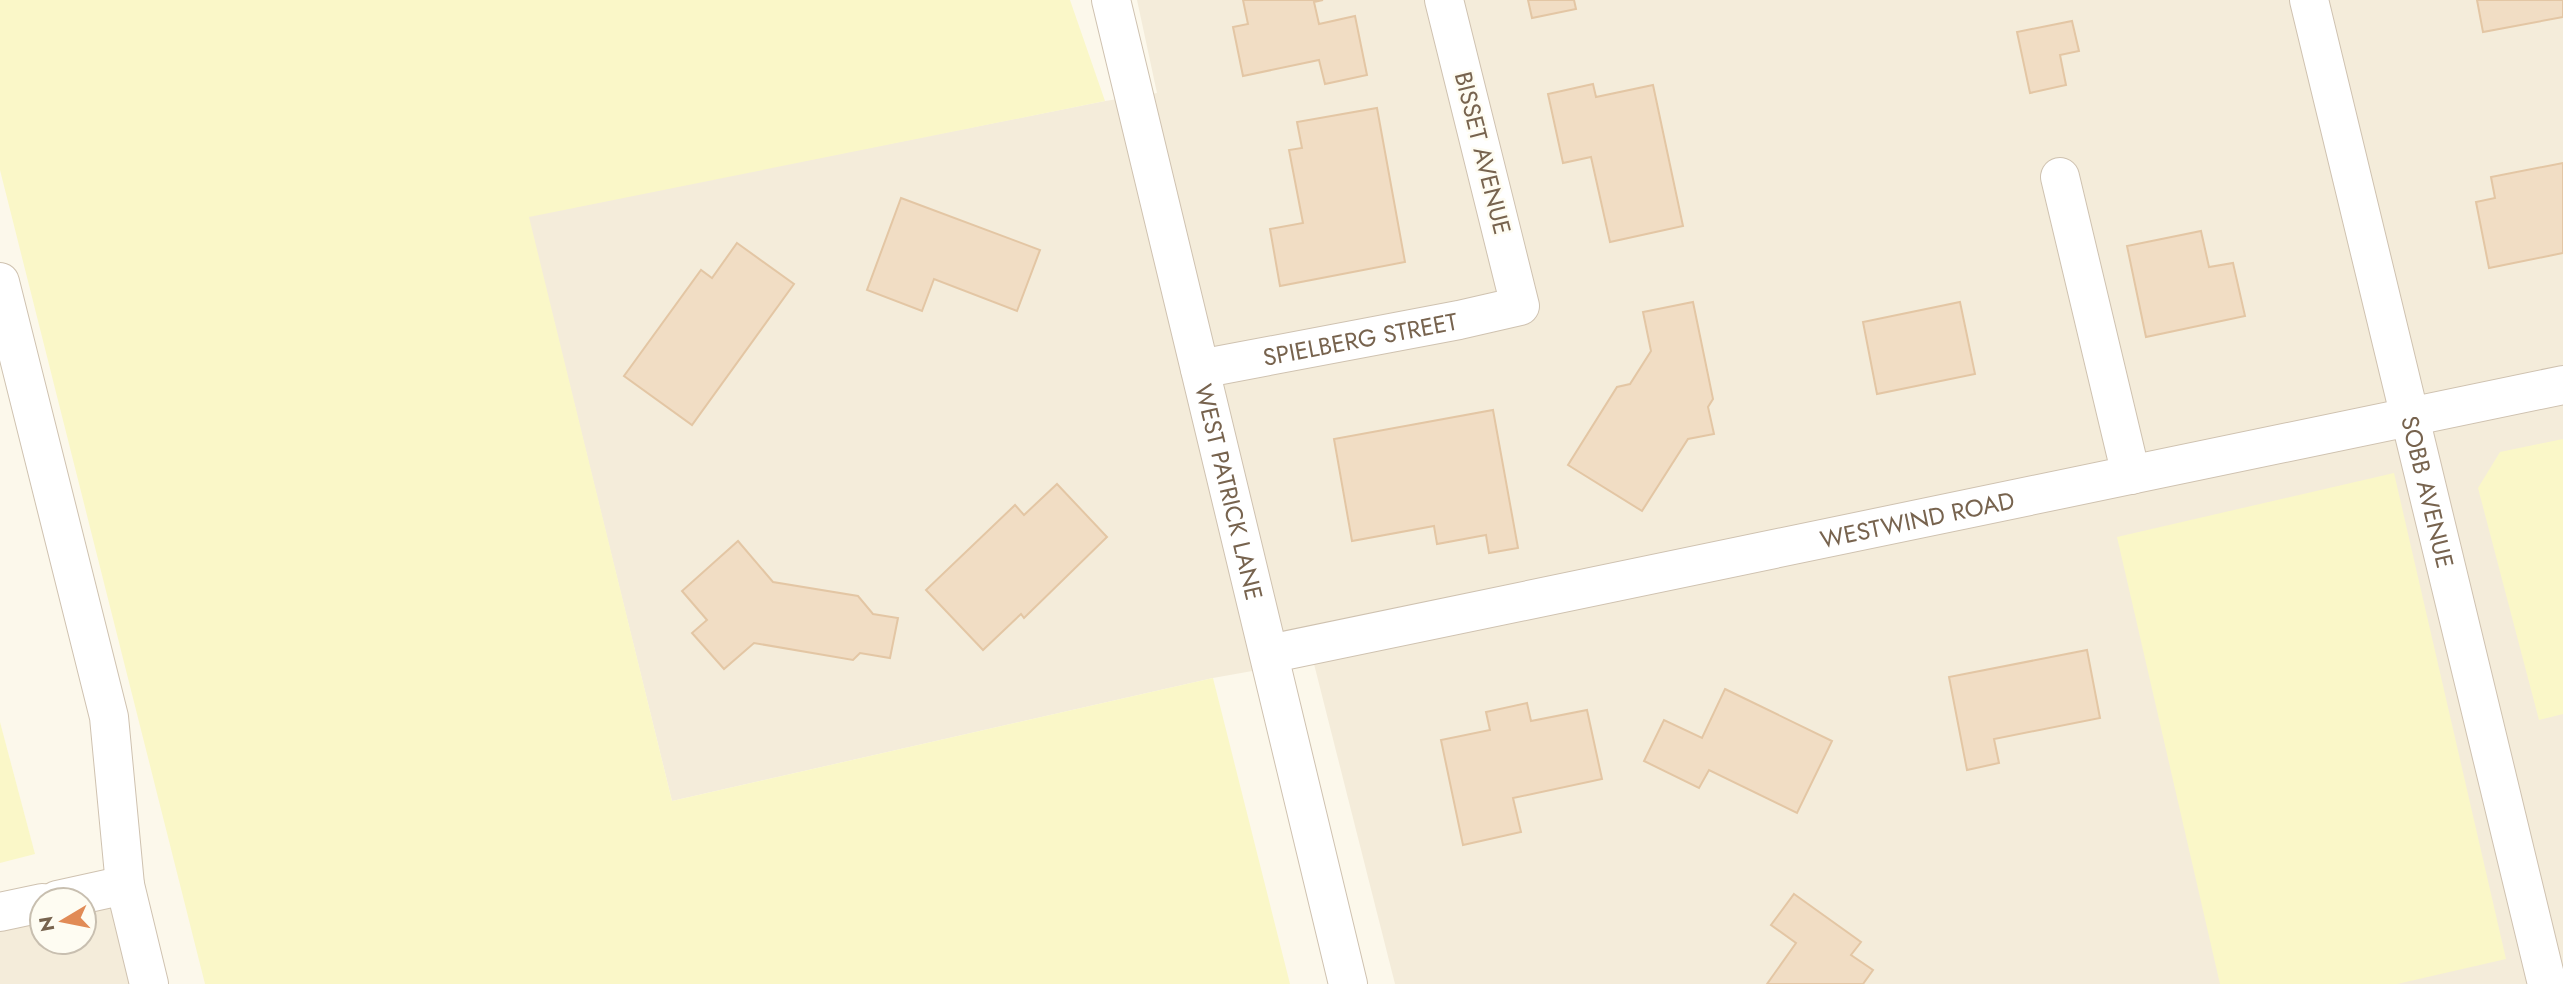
<svg xmlns="http://www.w3.org/2000/svg" width="2563" height="984" font-family="Jost,sans-serif">
<rect width="100%" height="100%" fill="#fcf8eb"/>
<!-- residential -->
<g fill="#f4ecda">
<path d="M1137 0H2563V984H1395L1313 660 1213 678 672 801 528 216 1105 101 1157 93Z"/>
<path d="M125 885 149 984H0V912L42 903V942H84V900Z"/>
</g>
<!-- sand -->
<g fill="#faf7c8">
<path d="M0 0H1070L1105 101 529 217 672 801 1213 678 1290 984H205L0 170Z"/>
<path d="M2563 439V714L2539 720 2478 488 2500 452Z"/>
<path d="M2394 473 2506 959 2397 984H2220L2117 537Z"/>
<path d="M0 722 35 854 0 863Z"/>
</g>
<!-- building -->
<g fill="#f1ddc4" stroke="#e3c6a4" stroke-width="2">
<path d="M1243 0H1323L1314 2 1319 24 1355 16 1367 75 1325 84 1319 60 1243 76 1233 27 1248 24Z"/>
<path d="M1528 0H1574L1576 9 1532 18Z"/>
<path d="M2477 0H2563V17L2483 32Z"/>
<path d="M2072 21 2079 51 2060 55 2066 85 2030 93 2017 32Z"/>
<path d="M1593 84 1596 97 1653 85 1683 226 1610 242 1591 157 1563 163 1548 94Z"/>
<path d="M1377 108 1405 262 1280 286 1270 229 1303 223 1289 150 1302 148 1297 122Z"/>
<path d="M2563 163V253L2489 268 2476 202 2495 198 2491 177Z"/>
<path d="M901 198 1040 250 1017 311 934 279 922 311 867 290Z"/>
<path d="M2201 231 2209 267 2233 263 2245 316 2146 337 2127 246Z"/>
<path d="M737 243 794 284 692 425 624 376 701 270 712 278Z"/>
<path d="M1693 302 1713 399 1708 407 1714 434 1688 439 1642 511 1568 465 1617 387 1630 384 1651 351 1643 312Z"/>
<path d="M1960 302 1975 374 1877 394 1863 322Z"/>
<path d="M1493 410 1518 548 1489 553 1486 535 1437 544 1434 526 1352 541 1334 439Z"/>
<path d="M1057 484 1107 537 1024 618 1021 614 983 650 926 590 1015 505 1024 515Z"/>
<path d="M738 541 773 582 858 596 873 614 898 618 890 658 860 653 853 660 754 643 724 669 692 633 707 620 682 591Z"/>
<path d="M2087 650 2100 718 1994 739 1999 763 1967 770 1949 677Z"/>
<path d="M1725 689 1832 741 1797 813 1709 770 1699 788 1644 761 1664 720 1702 738Z"/>
<path d="M1527 703 1531 721 1587 710 1602 779 1513 798 1521 832 1463 845 1441 740 1490 730 1486 712Z"/>
<path d="M1794 894 1861 942 1851 955 1873 970 1863 984H1767L1796 943 1771 925Z"/>
</g>
<g fill="none" stroke-linecap="round" stroke-linejoin="round">
<defs>
<g id="minor">
<path id="s1" d="M1111 0 1348 984"/>
<path id="s2" d="M2309 0 2547 984"/>
<path d="M2060 177 2131 475"/>
<path d="M0 282 109 717 125 885 149 984"/>
<path id="s3" d="M1200 369 1459 320 1520 306 1444 0"/>
<path id="s4" d="M1269 654 2563 385"/>
<path d="M57 900 125 885"/>
<path d="M0 912 42 903"/>
</g>
</defs>
<!-- minor casing -->
<use href="#minor" stroke="#cfc2b0" stroke-width="40"/>
<!-- minor -->
<use href="#minor" stroke="#fff" stroke-width="38"/>
</g>
<g text-anchor="middle" dominant-baseline="central" stroke-width="5" stroke-linejoin="round" paint-order="stroke">
<!-- street labels -->
<g font-size="24" fill="#77634e" stroke="#fefcf2">
<text transform="translate(1483 153) rotate(76)">BISSET AVENUE</text>
<text stroke="none"><textPath href="#s3" startOffset="163">SPIELBERG STREET</textPath></text>
<text stroke="none"><textPath href="#s1" startOffset="506">WEST PATRICK LANE</textPath></text>
<text stroke="none"><textPath href="#s2" startOffset="506">SOBB AVENUE</textPath></text>
<text stroke="none"><textPath href="#s4" startOffset="662">WESTWIND ROAD</textPath></text>
</g>
</g>
<!-- north arrow -->
<g transform="translate(63 921) rotate(260)"><circle r="33" fill="#fefcf2" stroke="#c8bfb0" stroke-width="2"/>
<path d="M0-5L12 26L0 18L-12 26Z" fill="#e18b56"/>
<text y="-10" font-size="19" font-weight="bold" text-anchor="middle" fill="#77634e">N</text>
</g>
</svg>
